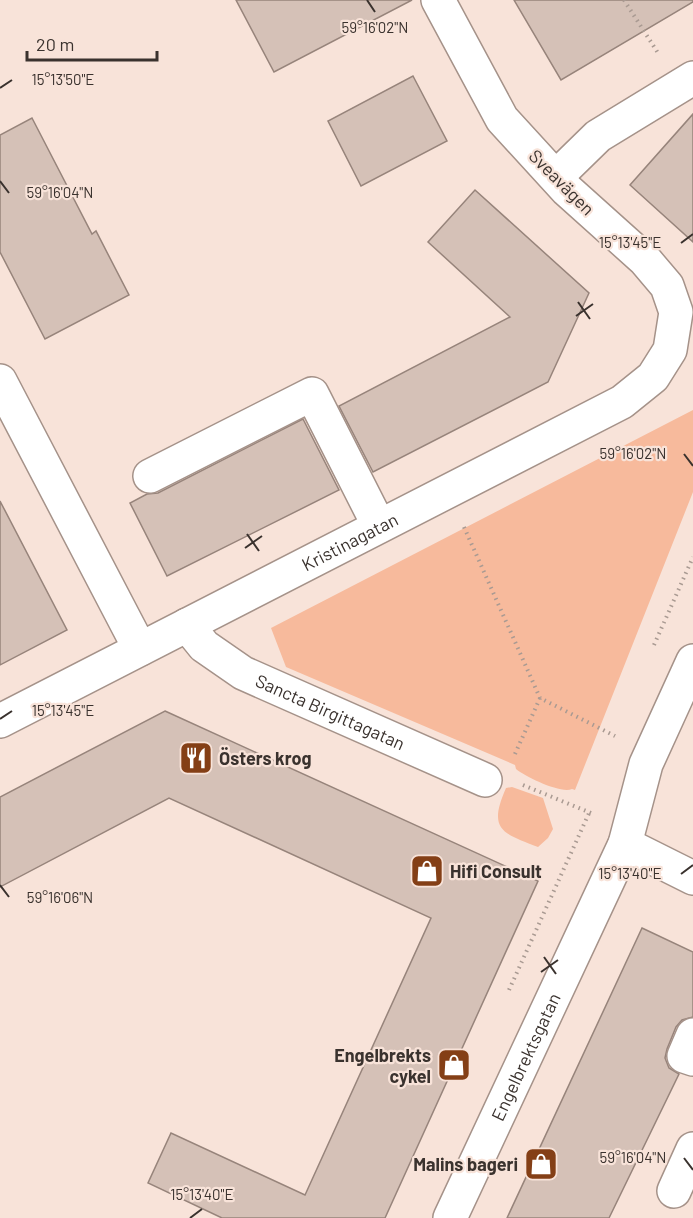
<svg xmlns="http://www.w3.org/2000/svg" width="693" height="1218" font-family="Barlow,sans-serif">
<rect width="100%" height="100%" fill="#f8e3d9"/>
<!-- green -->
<g fill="#f7ba9c">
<path d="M693 410V492L575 790 572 789C561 794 526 777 516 769L515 765 286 667 271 628Z"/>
<path d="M512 787 543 798 553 829 548 838 538 847C501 833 488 829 506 788Z"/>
</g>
<!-- building -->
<g fill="#d5c1b7" stroke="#97847b" stroke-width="1.5">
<path d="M236 0H412L274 72Z"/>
<path d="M514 0H693V2L561 80Z"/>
<path d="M413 76 447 141 361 186 328 121Z"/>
<path d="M693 114V242L630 185Z"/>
<path d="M32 118 92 234 96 231 129 295 45 339 0 252V135Z"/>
<path d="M475 190 589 293 548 382 373 472 339 406 510 317 428 242Z"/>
<path d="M303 419 339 490 167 576 130 503 147 494 158 493Z"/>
<path d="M0 501 67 630 0 665Z"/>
<path d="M165 711 538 881 385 1218H222L148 1183 171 1133 305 1195 431 918 169 798 0 887V797Z"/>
<path d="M642 928 693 952V1017L682 1020 676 1027 667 1049 665 1058 669 1068 679 1074 609 1218H507Z"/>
</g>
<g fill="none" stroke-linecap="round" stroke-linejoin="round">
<defs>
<g id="minor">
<path d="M556 177 598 136 693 78"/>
<path d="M0 381 140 649"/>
<path d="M150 476 312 394 379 526"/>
<path id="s1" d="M187 625 204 646 243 673 485 780"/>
<path id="s2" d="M0 721 622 402 653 377 670 350 676 312 667 286 645 260 567 190 502 119 438 0"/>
<path d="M625 844 693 878"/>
<path d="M693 1035 684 1056 693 1059"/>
<path d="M674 1191 693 1149"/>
<path id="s3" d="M450 1218 625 844 646 764 693 661"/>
</g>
</defs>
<!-- minor casing -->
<use href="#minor" stroke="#a59289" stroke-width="36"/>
<!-- path -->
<g stroke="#a99a92" stroke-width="4" stroke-dasharray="1.5 4.5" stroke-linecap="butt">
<path d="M624 0 658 53"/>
<path d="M464 527 540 698 615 736"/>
<path d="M654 645 693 557"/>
<path d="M515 754 540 698"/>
<path d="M523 785 591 813"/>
<path d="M509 990 590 811"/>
</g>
<!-- minor -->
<use href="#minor" stroke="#fff" stroke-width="33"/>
</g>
<!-- ticks -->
<path fill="none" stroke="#3a322e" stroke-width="2" d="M367 0 375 12M0 88 12 80M0 181 9 193M681 243 693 234M578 302 590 319M576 316 593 304M684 454 693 466M247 534 259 551M245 548 262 536M0 719 12 711M681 874 693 865M0 885 9 897M544 957 556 974M541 972 558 960M684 1158 693 1170M190 1218 202 1209"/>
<!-- icons -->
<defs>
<symbol id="restaurant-square" viewBox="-11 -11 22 22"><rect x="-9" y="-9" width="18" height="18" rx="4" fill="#843f16" stroke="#f8e3d9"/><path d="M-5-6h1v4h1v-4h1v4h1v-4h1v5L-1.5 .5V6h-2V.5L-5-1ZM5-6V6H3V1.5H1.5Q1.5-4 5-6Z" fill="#fff"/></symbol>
<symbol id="shop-square" viewBox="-11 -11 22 22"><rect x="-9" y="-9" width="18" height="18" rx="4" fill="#843f16" stroke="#f8e3d9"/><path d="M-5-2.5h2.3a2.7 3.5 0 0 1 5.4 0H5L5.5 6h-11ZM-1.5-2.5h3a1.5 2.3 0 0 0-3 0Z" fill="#fff"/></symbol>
</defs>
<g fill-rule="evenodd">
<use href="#restaurant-square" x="177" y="739" width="38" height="38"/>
<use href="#shop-square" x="408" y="852" width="38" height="38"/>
<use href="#shop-square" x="435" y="1046" width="38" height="38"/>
<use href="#shop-square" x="522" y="1145" width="38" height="38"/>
</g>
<g text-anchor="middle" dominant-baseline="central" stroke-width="4.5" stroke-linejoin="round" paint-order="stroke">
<!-- street labels -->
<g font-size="18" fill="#3a322e" stroke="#f8e3d9">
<text transform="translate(562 182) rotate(45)">Sveavägen</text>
<text stroke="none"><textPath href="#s2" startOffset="393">Kristinagatan</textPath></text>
<text stroke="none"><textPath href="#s1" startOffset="170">Sancta Birgittagatan</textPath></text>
<text stroke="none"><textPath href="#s3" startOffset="178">Engelbrektsgatan</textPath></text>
</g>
<!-- poi labels -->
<g font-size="18" font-weight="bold" fill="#3a322e" stroke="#f8e3d9" text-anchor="start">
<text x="219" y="758">Östers krog</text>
<text x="450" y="871">Hifi Consult</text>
<text x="431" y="1055" text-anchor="end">Engelbrekts<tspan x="431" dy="21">cykel</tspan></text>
<text x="518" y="1164" text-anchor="end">Malins bageri</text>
</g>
</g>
<g font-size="15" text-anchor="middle" fill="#3a322e" stroke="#f8e3d9" stroke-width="4.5" stroke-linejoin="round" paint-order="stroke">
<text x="375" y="33">59°16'02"N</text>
<text x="63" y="85">15°13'50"E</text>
<text x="60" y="198">59°16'04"N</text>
<text x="630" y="248">15°13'45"E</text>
<text x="633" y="459">59°16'02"N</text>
<text x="63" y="716">15°13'45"E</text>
<text x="630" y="879">15°13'40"E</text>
<text x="60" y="903">59°16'06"N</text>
<text x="633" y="1163">59°16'04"N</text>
<text x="202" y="1200">15°13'40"E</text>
</g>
<!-- scale -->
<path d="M27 51v9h130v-9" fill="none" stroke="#3a322e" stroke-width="3"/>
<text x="36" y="51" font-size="18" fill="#3a322e" stroke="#f8e3d9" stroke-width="4.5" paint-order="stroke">20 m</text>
</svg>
